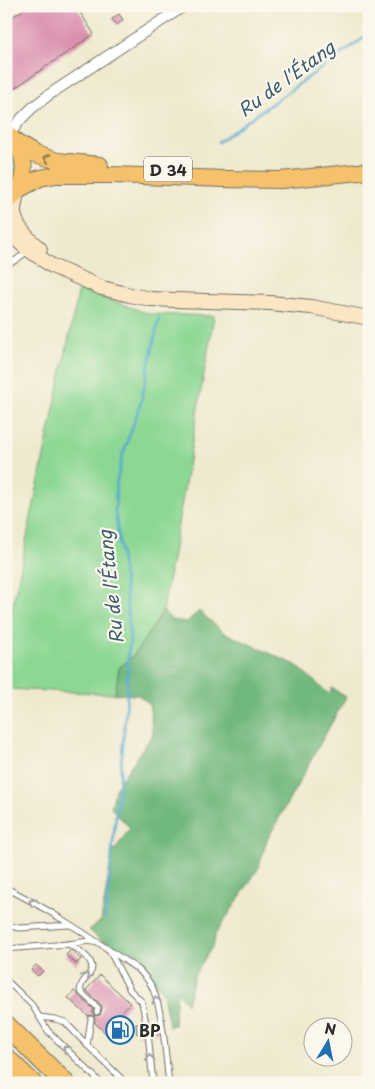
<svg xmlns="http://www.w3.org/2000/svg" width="375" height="1089" font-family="'Playpen Sans',sans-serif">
<rect width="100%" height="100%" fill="#fbf7ec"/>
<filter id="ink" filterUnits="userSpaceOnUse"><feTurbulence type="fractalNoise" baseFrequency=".02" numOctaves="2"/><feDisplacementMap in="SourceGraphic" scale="10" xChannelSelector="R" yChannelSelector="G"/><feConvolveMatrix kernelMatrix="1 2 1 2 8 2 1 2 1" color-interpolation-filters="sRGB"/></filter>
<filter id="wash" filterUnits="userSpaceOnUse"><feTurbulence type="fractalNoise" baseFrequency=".0096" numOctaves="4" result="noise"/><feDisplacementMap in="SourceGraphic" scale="20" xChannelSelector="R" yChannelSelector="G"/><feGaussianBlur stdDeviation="1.12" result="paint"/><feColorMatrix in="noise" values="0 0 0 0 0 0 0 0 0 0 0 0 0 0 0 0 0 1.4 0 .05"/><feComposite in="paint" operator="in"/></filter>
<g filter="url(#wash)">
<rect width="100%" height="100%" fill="#efe9ce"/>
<!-- green -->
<g fill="#8cd793" stroke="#5c815f">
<path d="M6 139 10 141 19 176 6 196Z"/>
<path d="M79 289 150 314 214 316 163 611 134 655 119 668 115 694 6 689V637Z"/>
</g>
<!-- forest -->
<path fill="#71b87d" stroke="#4e7254" d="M163 611 172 620 187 622 199 611 223 632 296 665 329 694 332 688 346 697 267 840 258 869 215 935 214 944 195 974 187 1004 177 991 174 1025 169 1026 163 994 154 980 140 965 107 946 89 930 101 921 112 854 130 828 111 808 116 787 153 734 149 703 138 695 115 694 119 668 134 655Z"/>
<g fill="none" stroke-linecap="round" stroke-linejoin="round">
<!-- stream -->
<g stroke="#52a9cf" stroke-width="2.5">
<path d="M218 142 369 34"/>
<path d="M105 918 120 776 127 697 128 654 130 641 124 577 115 511 116 485 122 457 141 402 159 318"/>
</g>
</g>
<g id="blocks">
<!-- building -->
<g fill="#d98dad">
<path d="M29 6H76L94 34 6 94V21Z"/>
<path d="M119 14 123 20 117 25 112 19Z"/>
<path d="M71 950 81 959 76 964 66 955Z"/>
<path d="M36 965 43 971 38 976 31 970Z"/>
<path d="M100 975 130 1003 110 1024 115 1030 109 1036 95 1023V1019L94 1016 91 1015 88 1016 68 998 74 991 93 1009V1013L94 1015 96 1016 100 1015 102 1009V1006L86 990Z"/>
<path d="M150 1023H157L159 1032 152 1033 151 1030 148 1029 145 1030 144 1034H137L136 1024H142L143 1027 146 1028 149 1027Z"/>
</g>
</g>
</g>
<g filter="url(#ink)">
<use href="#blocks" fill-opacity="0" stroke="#706e64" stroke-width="1"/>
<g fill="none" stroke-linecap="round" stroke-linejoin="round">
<defs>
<g id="lane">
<path d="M6 265 16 260 29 250"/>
<path d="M6 888C53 911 96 941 139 970 144 976 150 981 153 989 164 1017 165 1053 169 1083"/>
<path d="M6 925 19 928 69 925"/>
<path d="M68 944C77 948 98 961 90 973 84 982 82 980 80 991L98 1008 97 1012"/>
<path d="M6 949 68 944 89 941 93 942"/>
<path d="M110 952 130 990 142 1002 146 1024"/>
<path d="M6 980 32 1005 48 1031 101 1083"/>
<path d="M40 1017 55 1019 65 1022 87 1045"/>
<path d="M91 1019 87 1045 126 1083"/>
<path d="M148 1033 153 1083"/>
<path d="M6 1079 9 1083"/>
</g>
<path id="street" d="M9 135 21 119 32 108 50 94 184 6"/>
<g id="secondary">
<path d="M17 192C16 199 14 206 14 212 15 227 30 240 40 249"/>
<path d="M6 231 29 250 52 266 102 288 130 295 151 299 175 300 270 303 311 307 369 318"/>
</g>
<g id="primary">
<path d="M6 133C29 149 30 186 6 202"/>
<path d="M17 143 35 154 58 161 100 165"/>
<path d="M18 190 40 178 56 175H112L225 179 281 180 369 171"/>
</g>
<g id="highway">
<path d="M6 1025 65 1083"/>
<path d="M6 1058 32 1083"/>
</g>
</defs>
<!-- lane casing -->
<use href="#lane" stroke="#706e64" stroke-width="7"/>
<!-- street casing -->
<use href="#street" stroke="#706e64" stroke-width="12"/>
<!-- secondary casing -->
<use href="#secondary" stroke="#706e64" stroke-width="16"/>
<!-- primary casing -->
<use href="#primary" stroke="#706e64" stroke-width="18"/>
<!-- highway casing -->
<use href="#highway" stroke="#706e64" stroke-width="21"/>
<!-- lane -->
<use href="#lane" stroke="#fff" stroke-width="5"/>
<!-- street -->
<use href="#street" stroke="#fff" stroke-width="10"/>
<!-- secondary -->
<use href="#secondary" stroke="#fbe6c4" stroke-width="14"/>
<!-- primary -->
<use href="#primary" stroke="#f5c16b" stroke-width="16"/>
<!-- highway -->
<use href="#highway" stroke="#f5c16b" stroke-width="19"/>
</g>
<!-- one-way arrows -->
<defs><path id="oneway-chevron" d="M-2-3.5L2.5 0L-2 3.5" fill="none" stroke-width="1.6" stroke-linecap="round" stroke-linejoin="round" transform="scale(1.25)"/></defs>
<use stroke="#90764b" href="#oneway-chevron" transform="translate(47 158) rotate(-163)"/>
<g stroke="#a0a0a0">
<use href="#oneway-chevron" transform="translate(32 902) rotate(-149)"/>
<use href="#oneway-chevron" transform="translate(86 976) rotate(-55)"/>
<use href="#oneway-chevron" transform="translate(156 1000) rotate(-106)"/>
<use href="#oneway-chevron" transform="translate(66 1049) rotate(-136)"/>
<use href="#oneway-chevron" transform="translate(150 1058) rotate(-96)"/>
</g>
</g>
<!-- icons -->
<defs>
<symbol id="fuel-ring" viewBox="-11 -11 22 22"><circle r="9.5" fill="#fbf7ec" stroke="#1f6fb2" stroke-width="1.5"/><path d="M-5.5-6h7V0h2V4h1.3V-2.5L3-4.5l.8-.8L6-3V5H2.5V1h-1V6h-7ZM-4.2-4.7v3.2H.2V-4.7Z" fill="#1f6fb2"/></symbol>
</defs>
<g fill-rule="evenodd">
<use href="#fuel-ring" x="104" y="1014" width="32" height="32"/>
</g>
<g text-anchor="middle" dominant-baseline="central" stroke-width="4.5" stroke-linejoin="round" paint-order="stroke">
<!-- shield labels -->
<rect fill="#fbf7ec" stroke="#696865" stroke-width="1" x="144" y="156.5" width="48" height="25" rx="4"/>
<g font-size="15" font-weight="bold" fill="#2b2b2b">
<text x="168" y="169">D 34</text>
</g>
<!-- poi labels -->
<g font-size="16" font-weight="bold" fill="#2b2b2b" stroke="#fbf7ec" text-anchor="start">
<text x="139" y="1030">BP</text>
</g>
<!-- water labels -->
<g font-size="18" font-style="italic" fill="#3b5d6d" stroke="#fbf7ec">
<text transform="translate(286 78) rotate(-36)">Ru de l'Étang</text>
<text transform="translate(110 587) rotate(-96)">Ru de l'Étang</text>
</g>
</g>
<!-- margin -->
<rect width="375" height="1089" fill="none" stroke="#fbf7ec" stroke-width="25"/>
<!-- north arrow -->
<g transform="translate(328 1042) rotate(10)"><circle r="24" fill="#fbf7ec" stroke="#a8a59f"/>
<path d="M0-4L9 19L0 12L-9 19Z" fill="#1f6fb2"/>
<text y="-8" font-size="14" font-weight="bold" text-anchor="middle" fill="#2b2b2b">N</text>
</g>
</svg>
